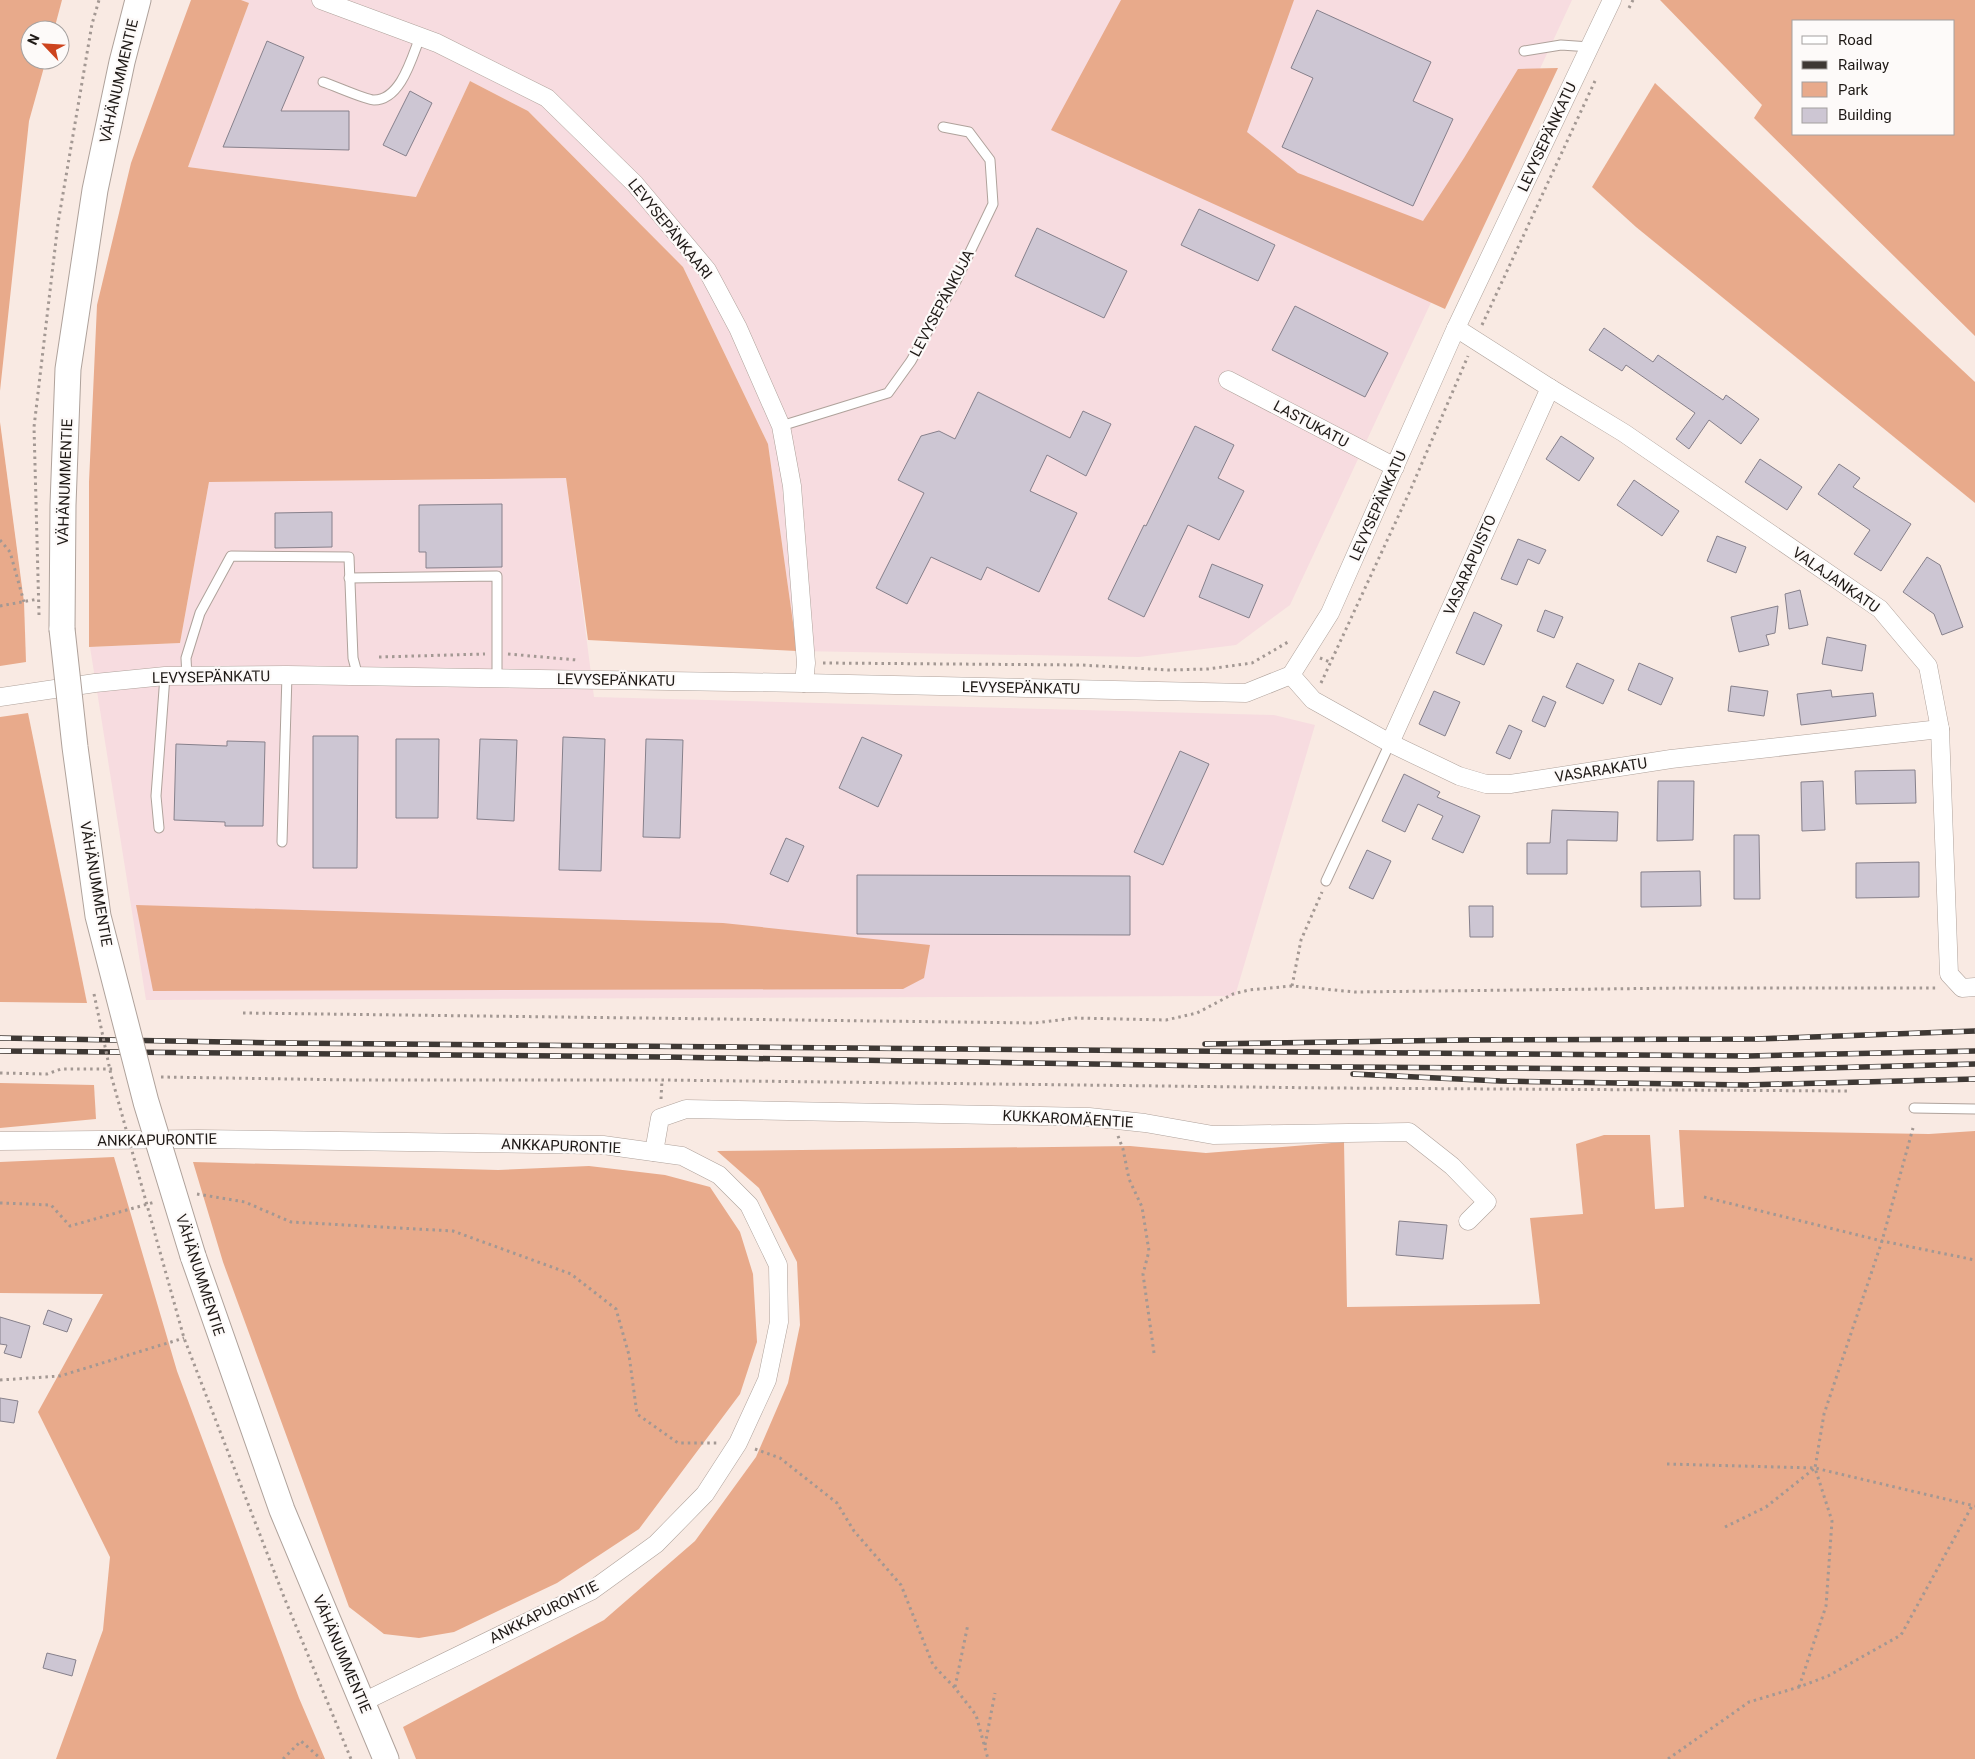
<svg xmlns="http://www.w3.org/2000/svg" width="1975" height="1759" font-family="Roboto,sans-serif">
<rect width="100%" height="100%" fill="#f9eae3"/>
<!-- industrial -->
<g fill="#f7dce0">
<path d="M241 0H1572L1290 605 1236 645 1139 657 797 651 768 444 683 267 528 111 470 81 416 197 188 167 249 3Z"/>
<path d="M566 478 594 697 1274 715 1315 725 1235 996 146 1000 90 647 180 643 209 482Z"/>
</g>
<!-- green -->
<g fill="#e8aa8b" fill-rule="evenodd">
<path d="M0 0H62L54 30H30V60H46L29 121 0 391Z"/>
<path d="M191 0H241L249 3 188 167 416 197 470 81 528 111 683 267 768 444 797 651 588 640 566 478 209 482 180 643 89 647V482L97 305 131 163Z"/>
<path d="M1121 0H1294L1247 132 1298 173 1423 221 1464 158 1518 69 1558 68 1445 309 1051 130Z"/>
<path d="M1660 0H1975V336L1754 118 1762 105ZM1794 21H1954V134H1794Z"/>
<path d="M1655 83 1975 382V503L1636 227 1592 187Z"/>
<path d="M0 422 24 602 26 662 0 666Z"/>
<path d="M28 713 87 1003 0 1002V717Z"/>
<path d="M136 905 723 923 930 945 924 978 903 989 153 991Z"/>
<path d="M0 1083 94 1085 96 1119 0 1128Z"/>
<path d="M1679 1130 1929 1134 1975 1131V1759H416L403 1727 604 1620 695 1541 756 1457 788 1383 800 1325 797 1262 759 1188 717 1151 1130 1146 1206 1153 1344 1142 1347 1307 1540 1304 1530 1218 1583 1214 1576 1144 1604 1135H1650L1655 1209 1684 1207Z"/>
<path d="M114 1157 177 1371 299 1698 325 1759H56L103 1630 110 1557 38 1412 103 1294 0 1293V1162Z"/>
<path d="M193 1162 498 1170 589 1166 665 1175 710 1187 740 1232 753 1274 757 1342 740 1394 639 1529 557 1583 454 1632 419 1638 384 1634 349 1607 223 1262Z"/>
</g>
<!-- building -->
<g fill="#cdc6d3" stroke="#86808b">
<path d="M1317 10 1431 62 1413 101 1453 119 1413 206 1282 147 1313 78 1291 68Z"/>
<path d="M267 41 304 57 281 111H349V150L223 147Z"/>
<path d="M410 91 432 103 406 156 383 145Z"/>
<path d="M1199 209 1275 245 1258 281 1181 245Z"/>
<path d="M1037 228 1127 271 1104 318 1015 276Z"/>
<path d="M1295 306 1388 353 1365 397 1272 350Z"/>
<path d="M1604 328 1653 362 1658 355 1723 400 1726 395 1759 419 1741 444 1709 420 1689 449 1676 439 1695 413 1626 365 1622 371 1589 350Z"/>
<path d="M978 392 1070 438 1083 411 1111 424 1086 476 1047 455 1030 491 1077 513 1039 592 987 567 981 580 931 557 907 604 876 588 924 493 898 480 921 436 939 431 955 439Z"/>
<path d="M1195 426 1234 445 1218 478 1244 491 1219 540 1188 525 1144 617 1108 599 1144 525 1146 526Z"/>
<path d="M1561 436 1594 458 1579 481 1546 459Z"/>
<path d="M1760 459 1802 487 1787 510 1745 482Z"/>
<path d="M1839 464 1860 478 1853 487 1911 524 1881 571 1854 554 1870 530 1818 494Z"/>
<path d="M1634 480 1679 511 1662 536 1617 505Z"/>
<path d="M502 504V567L426 568V552H419V505Z"/>
<path d="M332 512V547L275 548V513Z"/>
<path d="M1717 536 1746 547 1736 573 1707 561Z"/>
<path d="M1518 539 1546 550 1539 564 1528 559 1517 585 1501 579Z"/>
<path d="M1927 557 1940 565 1963 627 1942 635 1934 614 1903 592Z"/>
<path d="M1212 564 1263 585 1249 618 1199 597Z"/>
<path d="M1800 590 1808 625 1789 629 1785 594Z"/>
<path d="M1778 606 1775 633 1766 635 1769 645 1739 652 1731 617Z"/>
<path d="M1545 610 1563 617 1554 638 1537 631Z"/>
<path d="M1474 612 1502 625 1484 665 1456 653Z"/>
<path d="M1827 637 1866 645 1862 671 1822 664Z"/>
<path d="M1577 663 1614 680 1603 704 1566 687Z"/>
<path d="M1639 663 1673 678 1661 705 1628 690Z"/>
<path d="M1731 686 1768 691 1764 716 1728 711Z"/>
<path d="M1831 690 1832 697 1873 693 1876 716 1801 725 1797 694Z"/>
<path d="M1434 691 1460 702 1445 736 1419 724Z"/>
<path d="M1543 696 1556 702 1545 727 1532 721Z"/>
<path d="M1509 725 1522 731 1510 759 1496 753Z"/>
<path d="M313 736H358L357 868H313Z"/>
<path d="M563 737 605 739 601 871 559 870Z"/>
<path d="M862 737 902 755 878 807 839 788Z"/>
<path d="M396 739H439L438 818H396Z"/>
<path d="M480 739 517 740 514 821 477 819Z"/>
<path d="M646 739 683 740 680 838 643 837Z"/>
<path d="M227 741 265 742 263 826H225V822L174 820 176 744 227 746Z"/>
<path d="M1180 751 1209 764 1163 865 1134 852Z"/>
<path d="M1915 770 1916 803 1856 804 1855 771Z"/>
<path d="M1404 774 1440 792 1437 797 1480 816 1463 853 1432 839 1443 816 1418 804 1405 832 1382 821Z"/>
<path d="M1658 781H1694L1693 840 1657 841Z"/>
<path d="M1823 781 1825 830 1802 831 1801 782Z"/>
<path d="M1552 810 1618 812 1617 841 1567 840V874H1527V843H1550Z"/>
<path d="M1734 835H1759L1760 899H1734Z"/>
<path d="M786 838 804 846 788 882 770 874Z"/>
<path d="M1367 850 1391 861 1373 899 1349 888Z"/>
<path d="M1919 862V897L1856 898V863Z"/>
<path d="M1700 871 1701 906 1641 907V872Z"/>
<path d="M857 875 1130 876V935L857 934Z"/>
<path d="M1469 906H1493V937H1470Z"/>
<path d="M1399 1221 1447 1225 1443 1259 1396 1255Z"/>
<path d="M48 1310 72 1319 67 1332 43 1324Z"/>
<path d="M0 1317 30 1326 21 1358 4 1353 7 1345 0 1344Z"/>
<path d="M0 1398 18 1401 14 1423 0 1421Z"/>
<path d="M47 1653 76 1660 72 1676 43 1668Z"/>
</g>
<g fill="none" stroke-linecap="round" stroke-linejoin="round">
<defs>
<g id="lane">
<path d="M1524 51 1561 45 1590 47"/>
<path d="M323 82C333 85 366 100 374 100 401 100 412 57 420 37"/>
<path d="M781 426 888 393 911 361 956 281 993 204 990 160 969 132 943 127"/>
<path d="M349 578 497 576V678"/>
<path d="M187 677 186 658 200 613 231 556 349 557 353 658 358 677"/>
<path d="M159 828 156 796 165 676"/>
<path d="M282 842 287 675"/>
<path d="M1326 881 1390 743"/>
<path d="M1914 1108 1975 1109"/>
</g>
<g id="street">
<path d="M321 0 437 43 547 98 635 184 707 270 738 328 781 426 792 486 806 663 804 683"/>
<path d="M1456 328 1550 388 1624 433 1880 609 1928 666 1940 729 1949 974 1962 988 1975 987"/>
<path d="M1228 380 1395 467"/>
<path d="M1291 675 1313 700 1390 743 1459 776 1486 784H1510L1671 759 1940 729"/>
<path d="M0 697 95 683 165 676 287 675 804 683 1246 693 1291 675 1330 613 1456 328 1612 0"/>
<path d="M1390 743 1550 388"/>
<path d="M0 1141 198 1139 603 1145 682 1156 719 1175 749 1205 778 1265 779 1322 767 1380 738 1443 705 1494 656 1544 591 1591 363 1702"/>
<path d="M654 1152 660 1118 686 1109 1089 1117 1145 1123 1213 1135 1409 1132 1452 1166 1487 1202 1468 1221"/>
</g>
<g id="secondary">
<path d="M62 629 63 505 68 369 95 190 122 62 138 0"/>
<path d="M193 1256 282 1510 386 1759"/>
</g>
</defs>
<!-- lane casing -->
<use href="#lane" stroke="#afa29b" stroke-width="11"/>
<!-- street casing -->
<use href="#street" stroke="#afa29b" stroke-width="19"/>
<!-- secondary casing -->
<use href="#secondary" stroke="#afa29b" stroke-width="27"/>
<!-- path -->
<g stroke="#a39893" stroke-width="3" stroke-dasharray="2.5 4" stroke-linecap="butt">
<path d="M1629 8 1633 0"/>
<path d="M1482 325 1595 81"/>
<path d="M0 540 10 552 24 602"/>
<path d="M0 606 38 599"/>
<path d="M39 615 34 427 58 223 92 24 99 0"/>
<path d="M508 654 577 660"/>
<path d="M379 657 485 654"/>
<path d="M1320 658 1330 662"/>
<path d="M823 663 1081 665 1168 670 1208 669 1252 663 1288 642 1290 643"/>
<path d="M1321 683 1410 491 1468 356"/>
<path d="M1292 986 1301 940 1322 892"/>
<path d="M243 1013 1035 1023 1075 1018 1166 1020 1197 1013 1233 994 1249 990 1292 986 1355 992 1683 988H1939"/>
<path d="M0 1073 47 1074 61 1069H116"/>
<path d="M161 1077 354 1080H662L1329 1088 1848 1091"/>
<path d="M661 1099 662 1080"/>
<path d="M1118 1136 1123 1149 1129 1179 1142 1207 1149 1251 1143 1274 1154 1353"/>
<path d="M197 1194 245 1202 291 1222 453 1231 571 1274 616 1309 629 1355 637 1414 678 1443H717"/>
<path d="M1704 1197 1882 1241 1975 1260"/>
<path d="M0 1203 51 1205 70 1226 155 1202"/>
<path d="M160 1252 184 1338 284 1597 351 1759"/>
<path d="M0 1380 60 1376 184 1338"/>
<path d="M755 1449 780 1458 837 1503 854 1531 901 1585 933 1665 955 1688 976 1715 988 1759"/>
<path d="M1667 1464 1815 1468 1975 1506"/>
<path d="M1725 1527 1766 1507 1815 1468"/>
<path d="M955 1687 968 1624"/>
<path d="M1799 1687 1826 1606 1832 1521 1815 1468 1824 1414 1882 1241 1913 1128"/>
<path d="M985 1745 995 1693"/>
<path d="M283 1759 301 1741 321 1759"/>
<path d="M1668 1759 1749 1702 1799 1687 1828 1676 1901 1635 1972 1506"/>
</g>
<!-- lane -->
<use href="#lane" stroke="#fff" stroke-width="9"/>
<!-- street -->
<use href="#street" stroke="#fff" stroke-width="18"/>
<!-- secondary -->
<use href="#secondary" stroke="#fff" stroke-width="25"/>
<defs>
<g id="rail">
<path d="M0 1038 283 1043 1748 1056 1975 1051"/>
<path d="M1205 1044 1465 1040 1756 1039 1975 1031"/>
<path d="M0 1051 664 1057 1214 1066 1746 1070 1975 1064"/>
<path d="M1353 1074 1500 1081 1746 1085 1975 1079"/>
</g>
</defs>
<!-- rail casing -->
<use href="#rail" stroke="#3e3834" stroke-width="5.5"/>
<!-- rail -->
<use href="#rail" stroke="#fdfaf9" stroke-width="4" stroke-dasharray="11" stroke-linecap="butt"/>
<defs>
<path id="secondary-bridge" d="M62 629 75 747 98 916 146 1102 193 1256"/>
</defs>
<!-- secondary-bridge casing -->
<use href="#secondary-bridge" stroke="#afa29b" stroke-width="27" stroke-linecap="butt"/>
<!-- path-bridge -->
<path stroke="#a39893" stroke-width="3" stroke-dasharray="2.5 4" stroke-linecap="butt" d="M94 994 111 1075 160 1252"/>
<!-- secondary-bridge -->
<use href="#secondary-bridge" stroke="#fff" stroke-width="25"/>
</g>
<g text-anchor="middle" dominant-baseline="central" stroke-width="4.5" stroke-linejoin="round" paint-order="stroke">
<!-- street labels -->
<g font-size="15" fill="#1f1a17" stroke="#fdfaf9">
<text transform="translate(119 81) rotate(-77)">VÄHÄNUMMENTIE</text>
<text transform="translate(1547 137) rotate(-65)">LEVYSEPÄNKATU</text>
<text transform="translate(670 229) rotate(51)">LEVYSEPÄNKAARI</text>
<text transform="translate(942 303) rotate(-62)">LEVYSEPÄNKUJA</text>
<text transform="translate(1311 424) rotate(28)">LASTUKATU</text>
<text transform="translate(65 482) rotate(-88)">VÄHÄNUMMENTIE</text>
<text transform="translate(1378 506) rotate(-66)">LEVYSEPÄNKATU</text>
<text transform="translate(1470 565) rotate(-66)">VASARAPUISTO</text>
<text transform="translate(1836 580) rotate(35)">VALAJANKATU</text>
<text transform="translate(211 677) rotate(-1)">LEVYSEPÄNKATU</text>
<text transform="translate(616 680) rotate(1)">LEVYSEPÄNKATU</text>
<text transform="translate(1021 688) rotate(1)">LEVYSEPÄNKATU</text>
<text transform="translate(1601 770) rotate(-9)">VASARAKATU</text>
<text transform="translate(96 884) rotate(80)">VÄHÄNUMMENTIE</text>
<text transform="translate(1068 1119) rotate(3)">KUKKAROMÄENTIE</text>
<text transform="translate(157 1140) rotate(-1)">ANKKAPURONTIE</text>
<text transform="translate(561 1146) rotate(2)">ANKKAPURONTIE</text>
<text transform="translate(200 1275) rotate(72)">VÄHÄNUMMENTIE</text>
<text transform="translate(544 1612) rotate(-27)">ANKKAPURONTIE</text>
<text transform="translate(342 1654) rotate(67)">VÄHÄNUMMENTIE</text>
</g>
</g>
<!-- legend -->
<rect x="1792" y="20" width="162" height="115" fill="#fdfaf9" stroke="#a4a09f"/>
<rect x="1802" y="36" width="25" height="8" fill="#ffffff" stroke="#a4a09f"/>
<text x="1838" y="45" font-size="15" fill="#1f1a17">Road</text>
<rect x="1802" y="61" width="25" height="8" fill="#3e3834" stroke="#a4a09f"/>
<text x="1838" y="70" font-size="15" fill="#1f1a17">Railway</text>
<rect x="1802" y="82" width="25" height="15" fill="#e8aa8b" stroke="#a4a09f"/>
<text x="1838" y="95" font-size="15" fill="#1f1a17">Park</text>
<rect x="1802" y="108" width="25" height="15" fill="#cdc6d3" stroke="#a4a09f"/>
<text x="1838" y="120" font-size="15" fill="#1f1a17">Building</text>
<!-- north arrow -->
<g transform="translate(45 45) rotate(295)"><circle r="24" fill="#fdfaf9" stroke="#a4a09f"/>
<path d="M0-4L9 19L0 12L-9 19Z" fill="#cd441e"/>
<text y="-8" font-size="14" font-weight="bold" text-anchor="middle" fill="#1f1a17">N</text>
</g>
</svg>
